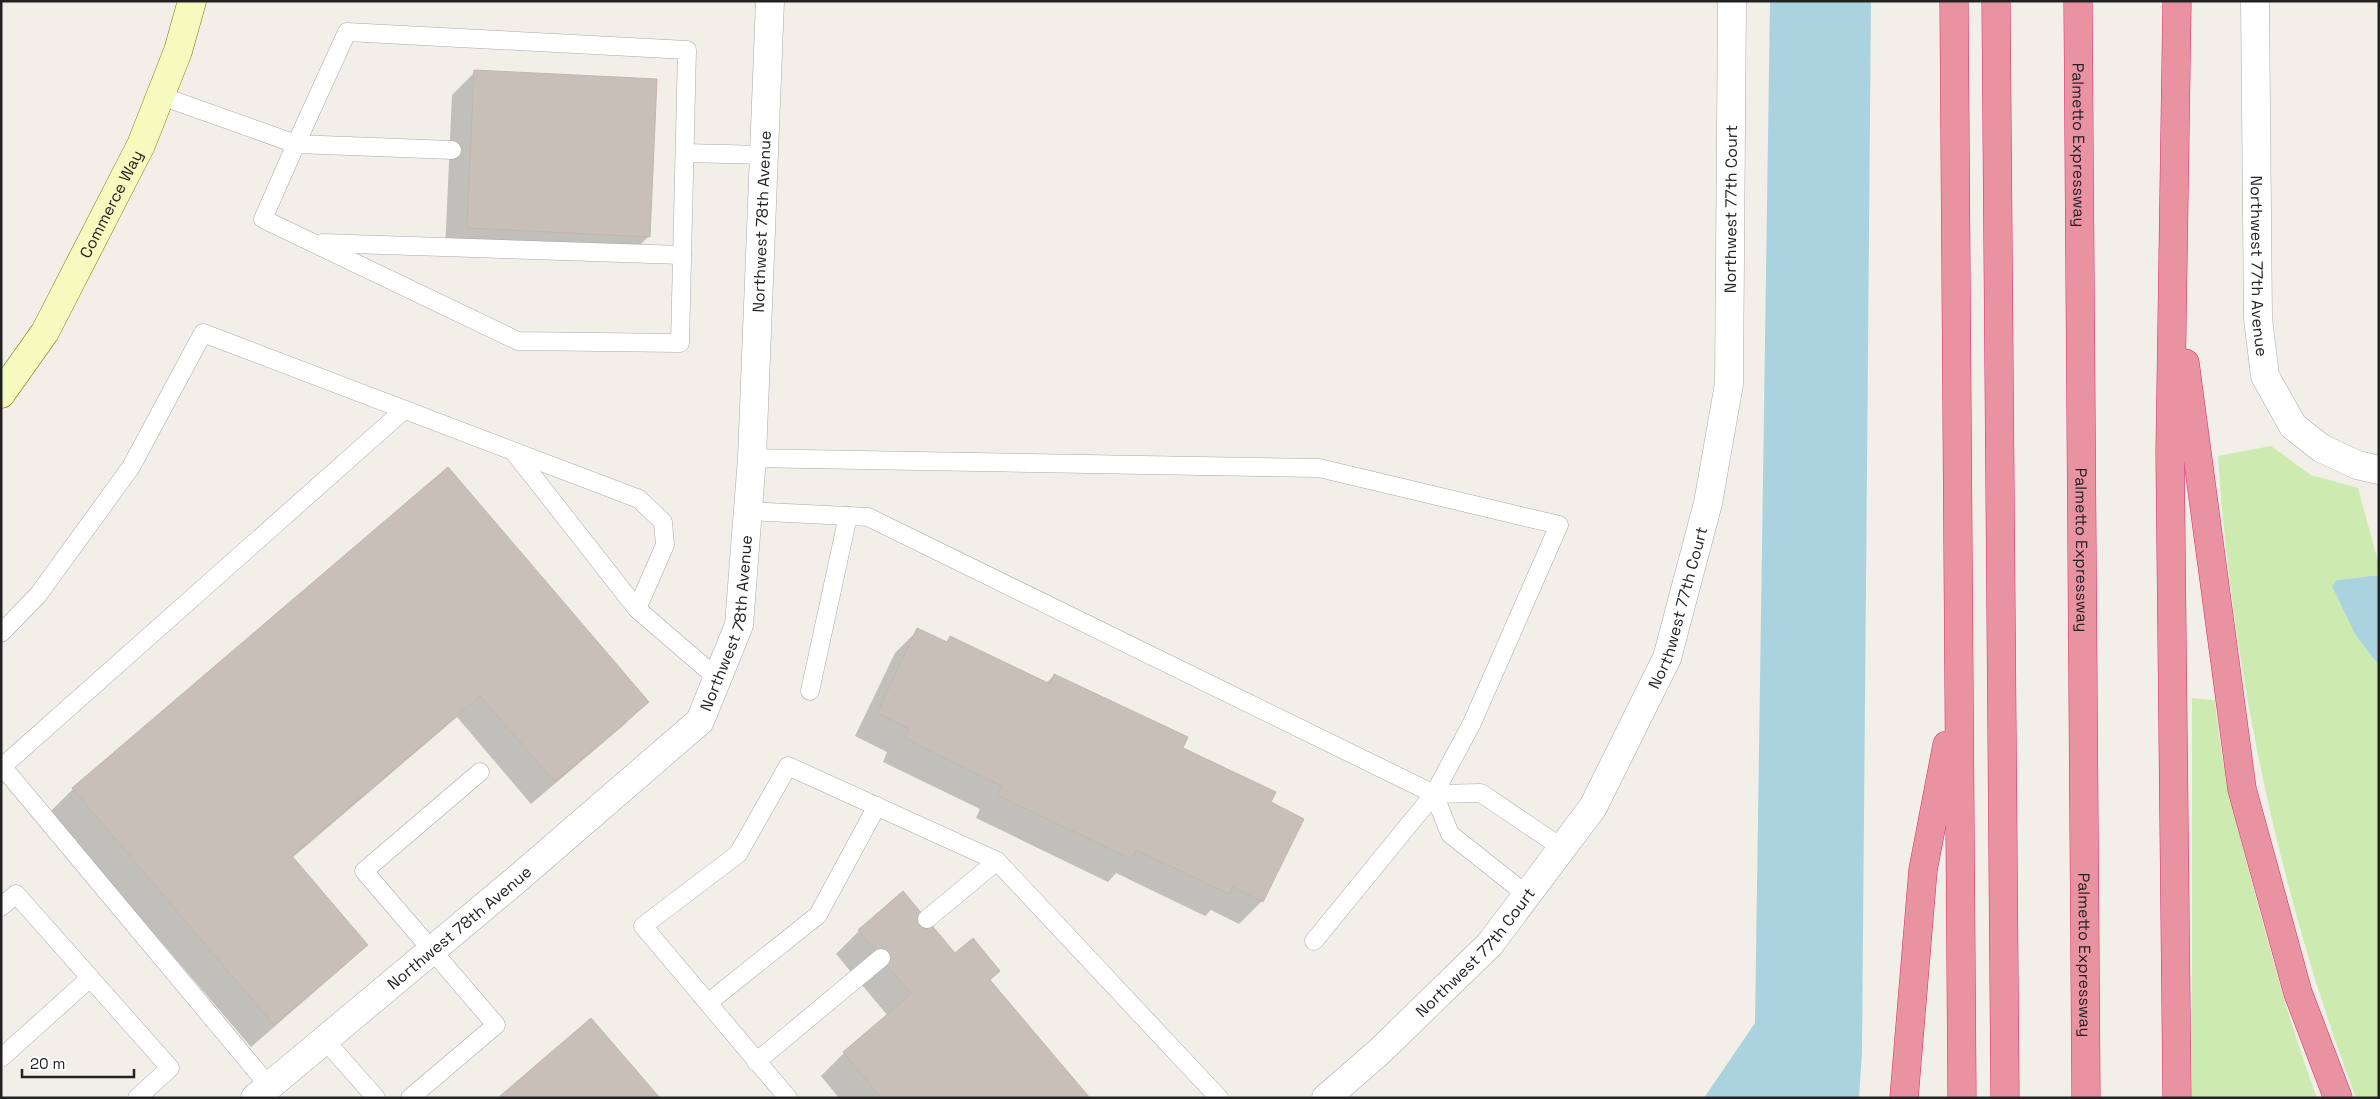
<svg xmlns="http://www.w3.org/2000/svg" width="2380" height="1099" font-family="'Space Grotesk',sans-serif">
<rect width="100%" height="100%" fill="#f2efe9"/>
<!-- grass -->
<g fill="#cdebb0">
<path d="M2271 446 2311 475 2358 488 2379 565V575L2337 580 2355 634 2379 666V1098H2356C2280 897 2232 671 2218 456Z"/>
<path d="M2192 698 2215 700C2220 760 2235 818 2250 875 2270 950 2290 1025 2317 1098H2192Z"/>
</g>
<!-- water -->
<g fill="#aad3df">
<path d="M1770 1H1871L1862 1052 1859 1098H1704L1755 1023Z"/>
<path d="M2379 575V666L2355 634 2332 586 2337 580Z"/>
</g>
<!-- shadow -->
<g fill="#0003">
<path d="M475 72 649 236 626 259 445 251 452 95Z"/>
<path d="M448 469 647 702 624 725 531 804 457 717 292 858 366 945 343 967 251 1047 50 812 73 789Z"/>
<path d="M918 630 945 643 951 637 1046 683 1055 675 1181 748 1269 803 1262 901 1239 924 1211 910 1205 916 1116 873 1108 882 976 818 980 809 883 762 887 752 855 736 895 653Z"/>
<path d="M903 893 955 955 989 980 1089 1098H839L821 1076 844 1053 888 1016 836 954 859 931Z"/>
</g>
<!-- building -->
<g fill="#c7bfb8" stroke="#c4b6ab">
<path d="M474 70 657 79 650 237 467 228Z"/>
<path d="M448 467 649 702 555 782 480 696 292 856 368 945 274 1025 72 788Z"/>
<path d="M917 628 947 642 950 636 1050 684 1054 674 1188 737 1183 748 1276 792 1271 802 1304 819 1263 902 1232 887 1229 894 1136 850 1131 859 997 795 1002 786 905 738 909 729 877 713Z"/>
<path d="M903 891 955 953 973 938 1000 971 990 980 1090 1098H881L843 1052 911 994 858 930Z"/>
<path d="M591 1018 660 1098H501L500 1096Z"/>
</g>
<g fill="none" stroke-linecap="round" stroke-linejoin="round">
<defs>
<g id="lane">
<path d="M161 96 296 144 347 32 687 50 680 343 518 341 263 219 296 144 452 150"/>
<path d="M685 153 764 155"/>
<path d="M322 243 682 255"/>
<path d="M747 511 868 517 1434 794 1472 723 1559 525 1319 468 752 458"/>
<path d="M637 609 717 678"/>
<path d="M1 633 38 595 131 467 203 333 639 499 663 522 665 545 637 609 514 452"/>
<path d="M810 691 848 516"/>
<path d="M1 765 269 1086"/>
<path d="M3 766 404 410"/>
<path d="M1434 794 1450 834 1527 895"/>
<path d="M1 907 16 894 170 1068 137 1098"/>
<path d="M927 919 997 861"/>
<path d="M1314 941 1434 794 1481 793 1562 848"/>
<path d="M709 1002 818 915 877 806"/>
<path d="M324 1039 376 1098"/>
<path d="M1 1058 90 978"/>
<path d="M756 1062 881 958"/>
<path d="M410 1098 496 1025 364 871 480 772"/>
<path d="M788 1098 643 926 738 854 788 766 997 861 1219 1098"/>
</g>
<g id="street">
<path id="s1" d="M2255 1 2258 319 2265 376 2293 426 2321 448 2357 465 2379 470"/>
<path id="s2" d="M255 1098 516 880 700 721 739 625 752 458 770 1"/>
<path id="s3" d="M1326 1098 1380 1051 1490 944 1593 807 1667 658 1708 503 1729 384 1732 1"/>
</g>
<g id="secondary">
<path id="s4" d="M1 394 45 332 141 145 178 51 192 1"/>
</g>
<g id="highway">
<path d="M1954 1 1962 1098"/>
<path d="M1996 1 2005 1098"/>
<path id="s5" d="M2078 1 2086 1098"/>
<path d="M2177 1 2170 453 2177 1098"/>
<path d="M2185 363 2242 789 2298 993 2338 1098"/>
<path d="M1904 1098 1923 870 1947 745"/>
</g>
</defs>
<!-- lane casing -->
<use href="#lane" stroke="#a9a9a9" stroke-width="19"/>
<!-- street casing -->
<use href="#street" stroke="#a9a9a9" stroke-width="29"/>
<!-- secondary casing -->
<use href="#secondary" stroke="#707d05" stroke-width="29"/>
<!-- highway casing -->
<use href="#highway" stroke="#dc2a67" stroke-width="29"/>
<!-- lane -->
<use href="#lane" stroke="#fff" stroke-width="18"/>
<!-- street -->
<use href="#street" stroke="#fff" stroke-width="28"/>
<!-- secondary -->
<use href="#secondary" stroke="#f7fabf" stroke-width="28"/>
<!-- highway -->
<use href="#highway" stroke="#e892a2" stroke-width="28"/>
</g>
<g text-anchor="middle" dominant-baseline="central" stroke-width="4" stroke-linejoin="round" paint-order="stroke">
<!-- street labels -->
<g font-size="16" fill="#222" stroke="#fff">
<text stroke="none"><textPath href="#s5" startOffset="144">Palmetto Expressway</textPath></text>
<text stroke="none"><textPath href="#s4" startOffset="220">Commerce Way</textPath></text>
<text stroke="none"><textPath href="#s3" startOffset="1019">Northwest 77th Court</textPath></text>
<text stroke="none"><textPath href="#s2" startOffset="1091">Northwest 78th Avenue</textPath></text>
<text stroke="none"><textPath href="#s1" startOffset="265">Northwest 77th Avenue</textPath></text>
<text stroke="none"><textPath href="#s5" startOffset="549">Palmetto Expressway</textPath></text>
<text stroke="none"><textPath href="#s3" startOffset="614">Northwest 77th Court</textPath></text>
<text stroke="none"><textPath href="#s2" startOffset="686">Northwest 78th Avenue</textPath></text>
<text stroke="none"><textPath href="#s2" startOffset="266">Northwest 78th Avenue</textPath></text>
<text stroke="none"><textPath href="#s3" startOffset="209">Northwest 77th Court</textPath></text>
<text stroke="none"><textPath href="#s5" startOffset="954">Palmetto Expressway</textPath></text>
</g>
</g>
<!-- border -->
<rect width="2380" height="1099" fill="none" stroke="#222222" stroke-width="5"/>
<!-- scale -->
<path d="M22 1069v8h112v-8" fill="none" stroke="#222222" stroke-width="2.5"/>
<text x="30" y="1069" font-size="15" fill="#222222" stroke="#ffffff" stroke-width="4" paint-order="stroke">20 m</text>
</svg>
